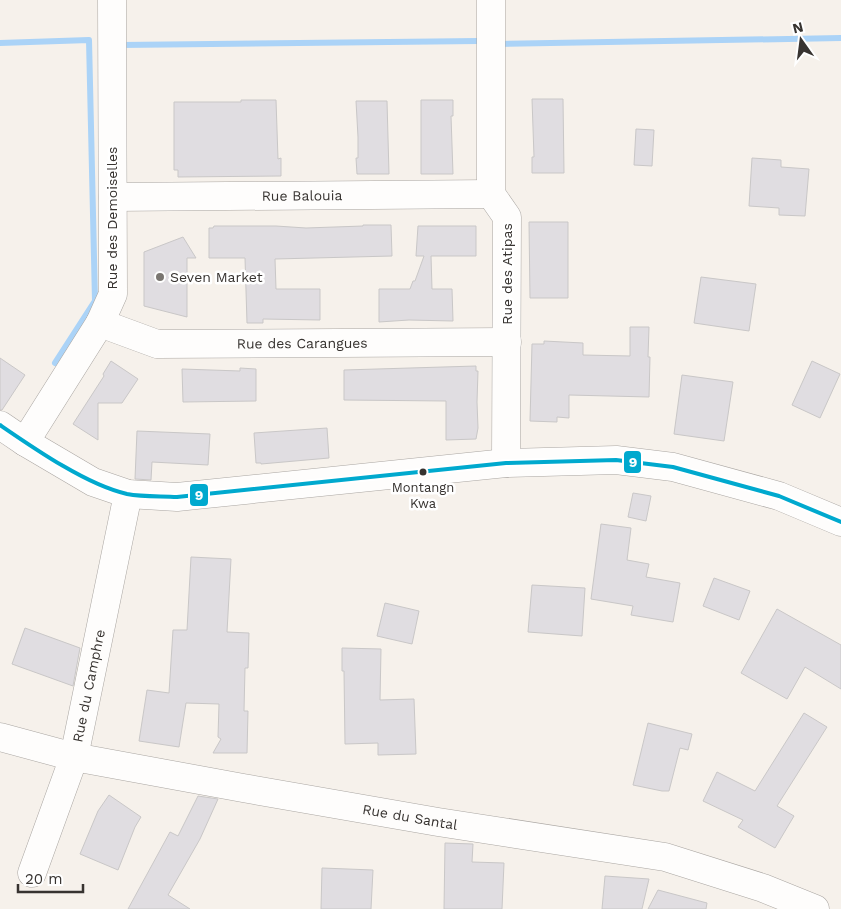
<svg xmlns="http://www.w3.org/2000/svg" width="841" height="909" font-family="'Work Sans',sans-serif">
<rect width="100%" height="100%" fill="#f6f1eb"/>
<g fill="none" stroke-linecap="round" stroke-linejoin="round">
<!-- stream -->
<g stroke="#abd3f7" stroke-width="6">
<path d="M0 43 89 40 95 301 55 363"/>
<path d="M497 44 841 38"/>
<path d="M121 45 478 41"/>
</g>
</g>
<!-- building -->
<g fill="#e0dde1" stroke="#c9c7c7">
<path d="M532 99H563L564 173H532V157H534Z"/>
<path d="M241 100H276L278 159 281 158V176L178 177V170H174V102H241Z"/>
<path d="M421 100H453V116H451L453 174H421Z"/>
<path d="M356 101H387L389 174H357L356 158H358V137Z"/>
<path d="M636 129 654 130 652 166 634 165Z"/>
<path d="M752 158 781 160V167L809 169 805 216 779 215V208L749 206Z"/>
<path d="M529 222H568V298H530Z"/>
<path d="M363 225H391L392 256 275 259 276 289H320V320L263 319V323H247L245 258H209V228H213L214 226H276L306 228 363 226Z"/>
<path d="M418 226H476V256H431L432 289H452L453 321 409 320 379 322V289H410L413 281H415L424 256H416Z"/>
<path d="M183 237 196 258H187V317L144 306V252Z"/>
<path d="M701 277 756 284 749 331 694 323Z"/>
<path d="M630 327H649L648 357H650L649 397 569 395V418L557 417V422L530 421 532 344H544V341L583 343V355L630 356Z"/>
<path d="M0 358 25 375 2 410H0Z"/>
<path d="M111 361 138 379 122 403H98V440L73 424 104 376 103 374Z"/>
<path d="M812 361 840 374 820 418 792 405Z"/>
<path d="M476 366V371H478L477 402 478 428 476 439 446 440V401L344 400V370Z"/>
<path d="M240 368 256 369V401L183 402 182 369 240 371Z"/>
<path d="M682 375 733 382 724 441 674 434Z"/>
<path d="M327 428 329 458 261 464V463H256L254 433Z"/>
<path d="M137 431 210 434 208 465 152 462 151 480 135 479Z"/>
<path d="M633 493 651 496 646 521 628 517Z"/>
<path d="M601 524 631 528 627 560 649 564 646 577 680 583 673 622 631 615 633 606 591 599Z"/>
<path d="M191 557 231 559 227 632 249 633 248 668H245L244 711H248L247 753H213L221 739 218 737 219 704 186 703 179 747 139 741 147 690 169 693 173 630H187Z"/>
<path d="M714 578 750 591 739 620 703 606Z"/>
<path d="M532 585 585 588 582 636 528 632Z"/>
<path d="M385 603 419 611 412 644 377 636Z"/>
<path d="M777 609 841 645V689L805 667 787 699 741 673Z"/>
<path d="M25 628 80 648 73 686 12 664Z"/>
<path d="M342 648 381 649 380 700 414 699 416 754 378 755V743L345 744 344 671H342Z"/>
<path d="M804 713 827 727 777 806 794 816 775 848 738 827 743 820 703 801 717 772 755 791Z"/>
<path d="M648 723 692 734 688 750 680 748 669 791H662L633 785Z"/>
<path d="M109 795 141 817 135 827 118 870 80 854 98 811Z"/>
<path d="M198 796 218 799 200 839 168 895 190 909H128L170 832 178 836Z"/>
<path d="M445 843 473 844 472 862 504 863 502 909H444Z"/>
<path d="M322 868 373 870 371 909H321Z"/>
<path d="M605 876 649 879 642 909H602Z"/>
<path d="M658 890 707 903 706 909H648Z"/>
</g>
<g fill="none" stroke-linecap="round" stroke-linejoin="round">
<defs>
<g id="minor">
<path d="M491 0V194L507 217 506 463"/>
<path id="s1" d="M113 197 491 194"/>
<path id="s2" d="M100 323 157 344 507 342"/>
<path d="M0 425 25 442 93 482 128 494 177 497 506 463 616 460 673 467 779 496 841 522"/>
<path d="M25 442 100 323 113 294 112 0"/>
<path id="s3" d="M0 737 74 757 243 788 438 822 665 857 763 888 815 909"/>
<path id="s4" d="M32 873 74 757 128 494"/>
</g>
</defs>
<!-- minor casing -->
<use href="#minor" stroke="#aaa6a2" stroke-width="29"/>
<!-- minor -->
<use href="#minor" stroke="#fefdfc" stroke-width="28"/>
<defs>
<path id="bus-1" d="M0 425C35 449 87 485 127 494 143 497 161 496 177 497L506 463 616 460 673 467 779 496 841 522"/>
</defs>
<!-- bus-1 casing -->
<use href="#bus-1" stroke="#fff" stroke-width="8"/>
<!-- bus-1 -->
<use href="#bus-1" stroke="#00a9ce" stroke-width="4"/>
</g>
<!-- markers -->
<circle fill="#7a7671" stroke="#fff" stroke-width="2" cx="160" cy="277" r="5"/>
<circle fill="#373330" stroke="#fff" stroke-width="2" cx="423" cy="472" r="4.5"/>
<g text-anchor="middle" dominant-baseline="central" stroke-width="5" stroke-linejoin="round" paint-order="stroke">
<!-- bus labels -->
<g font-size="13" fill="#373330" stroke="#fff">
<text x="423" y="487">Montangn<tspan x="423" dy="16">Kwa</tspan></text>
</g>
<!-- street labels -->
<g font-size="14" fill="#373330" stroke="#fff">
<text stroke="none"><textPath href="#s1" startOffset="189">Rue Balouia</textPath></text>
<text transform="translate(112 218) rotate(-90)">Rue des Demoiselles</text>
<text transform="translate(507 274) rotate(-90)">Rue des Atipas</text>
<text stroke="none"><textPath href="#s2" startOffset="206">Rue des Carangues</textPath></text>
<text stroke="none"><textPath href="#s4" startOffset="196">Rue du Camphre</textPath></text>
<text stroke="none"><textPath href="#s3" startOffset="418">Rue du Santal</textPath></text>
</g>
<!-- poi labels -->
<g font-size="14" fill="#373330" stroke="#fff" text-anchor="start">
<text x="170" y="277">Seven Market</text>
</g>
</g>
<g stroke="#fff" stroke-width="2">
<rect x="623" y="450" width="19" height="24" rx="5" fill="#00a9ce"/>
<rect x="189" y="483" width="20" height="24" rx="5" fill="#00a9ce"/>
</g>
<g font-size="14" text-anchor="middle" font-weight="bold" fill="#fff">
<text x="633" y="467">9</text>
<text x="199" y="500">9</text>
</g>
<!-- north arrow -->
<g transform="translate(801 40) rotate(346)" stroke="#ffffff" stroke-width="4" paint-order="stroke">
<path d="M0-4L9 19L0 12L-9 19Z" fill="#373330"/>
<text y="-8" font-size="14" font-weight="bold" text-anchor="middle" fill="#373330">N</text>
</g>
<!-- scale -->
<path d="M18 884v8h65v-8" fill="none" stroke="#373330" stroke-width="2.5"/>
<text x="25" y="884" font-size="15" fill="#373330" stroke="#ffffff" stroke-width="4" paint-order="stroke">20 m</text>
</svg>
